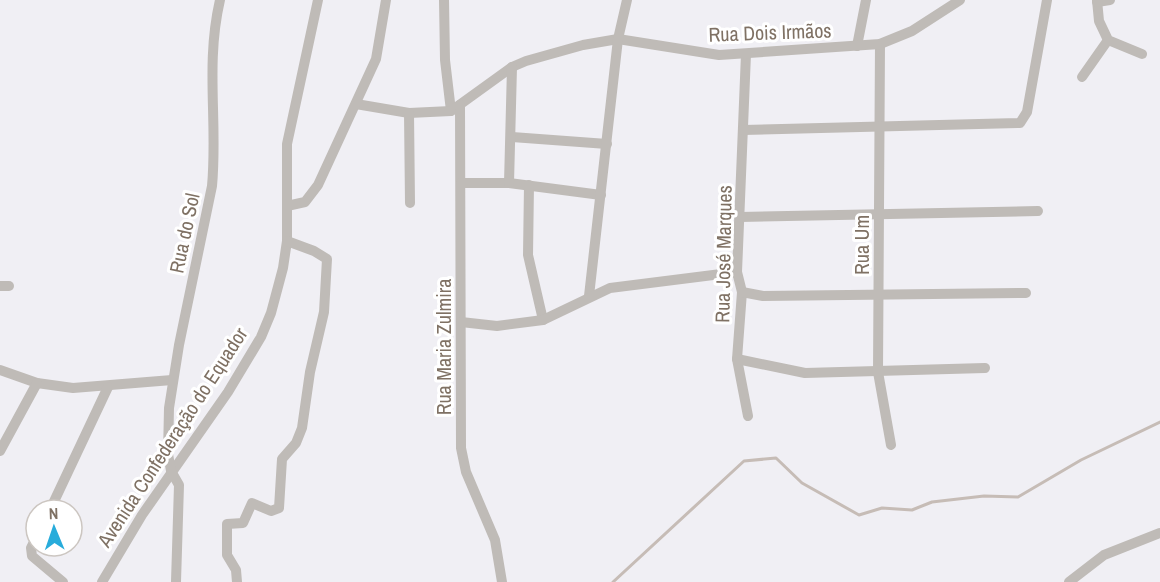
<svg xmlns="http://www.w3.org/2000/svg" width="1160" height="582" font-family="'Archivo Narrow',sans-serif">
<rect width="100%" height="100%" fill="#f0eff4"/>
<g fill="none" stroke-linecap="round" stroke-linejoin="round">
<!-- stream -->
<path stroke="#c6bcb6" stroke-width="3" d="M613 582 744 461 776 458 802 483 859 515 882 508 912 510 932 502 984 496 1018 497 1081 460 1160 422"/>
<!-- minor -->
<g stroke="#bfbbb7" stroke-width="10">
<path d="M444 0 445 60 451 111"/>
<path d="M1097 0 1099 21 1108 40 1142 54"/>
<path d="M1097 2 1110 0"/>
<path d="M880 44 878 372 891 445"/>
<path d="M857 46 866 0"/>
<path d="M746 54 737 272 742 292 737 359 748 416"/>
<path d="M1082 77 1108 40"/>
<path d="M356 104 409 113 451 111 512 67 526 61 583 45 618 39 719 55 880 44 912 31 960 0"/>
<path d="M460 105 461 448 466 472 495 540 502 582"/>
<path d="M409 113 410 203"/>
<path d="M743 130 1020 123 1027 112 1047 0"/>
<path d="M512 137 607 144"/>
<path d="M461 183H509L601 195"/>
<path d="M509 183 512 67"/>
<path d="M529 185 528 255 543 320"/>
<path d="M287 206 305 202 318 185 376 59 386 0"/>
<path d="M740 217 1038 211"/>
<path d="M0 286H9"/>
<path d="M742 292 763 296 1026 293"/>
<path d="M589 296 618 39 627 0"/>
<path d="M461 322 497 326 543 320 610 288 737 272"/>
<path d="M737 359 805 373 985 368"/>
<path d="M0 370 37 383 73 388 172 380"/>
<path d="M0 451 37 383"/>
<path d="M50 510 108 387"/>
<path d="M36 538 31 548 32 556 63 582"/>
<path d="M102 582 142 515 228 392 261 337 271 313 283 268 287 241V144L318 0"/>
<path d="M176 582 179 485 171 471 168 454 169 408 179 345 212 186C218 122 205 65 220 0"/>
<path d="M237 582 236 570 227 555V524L243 523 252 503 271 511 279 508 282 459 296 443 302 428 310 372 324 312 327 259 314 251 287 241"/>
<path d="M1069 582 1104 555 1160 533"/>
</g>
</g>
<g text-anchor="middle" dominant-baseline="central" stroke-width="6" stroke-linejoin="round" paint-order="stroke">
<!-- street labels -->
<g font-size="20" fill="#7f7164" stroke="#fff">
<text transform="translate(770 32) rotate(-2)">Rua Dois Irmãos</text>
<text transform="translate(184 233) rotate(-78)">Rua do Sol</text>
<text transform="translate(861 245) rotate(-90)">Rua Um</text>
<text transform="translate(723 254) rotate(-89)">Rua José Marques</text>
<text transform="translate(443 347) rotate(-90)">Rua Maria Zulmira</text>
<text transform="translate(172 437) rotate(-57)">Avenida Confederação do Equador</text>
</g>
</g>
<!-- north arrow -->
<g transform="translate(54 528) rotate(358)"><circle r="28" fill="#ffffff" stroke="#ccc6c1" stroke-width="1.5"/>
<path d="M0-4.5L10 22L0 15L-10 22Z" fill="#28acdb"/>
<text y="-9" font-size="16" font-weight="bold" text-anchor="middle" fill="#7f7164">N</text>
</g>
</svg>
